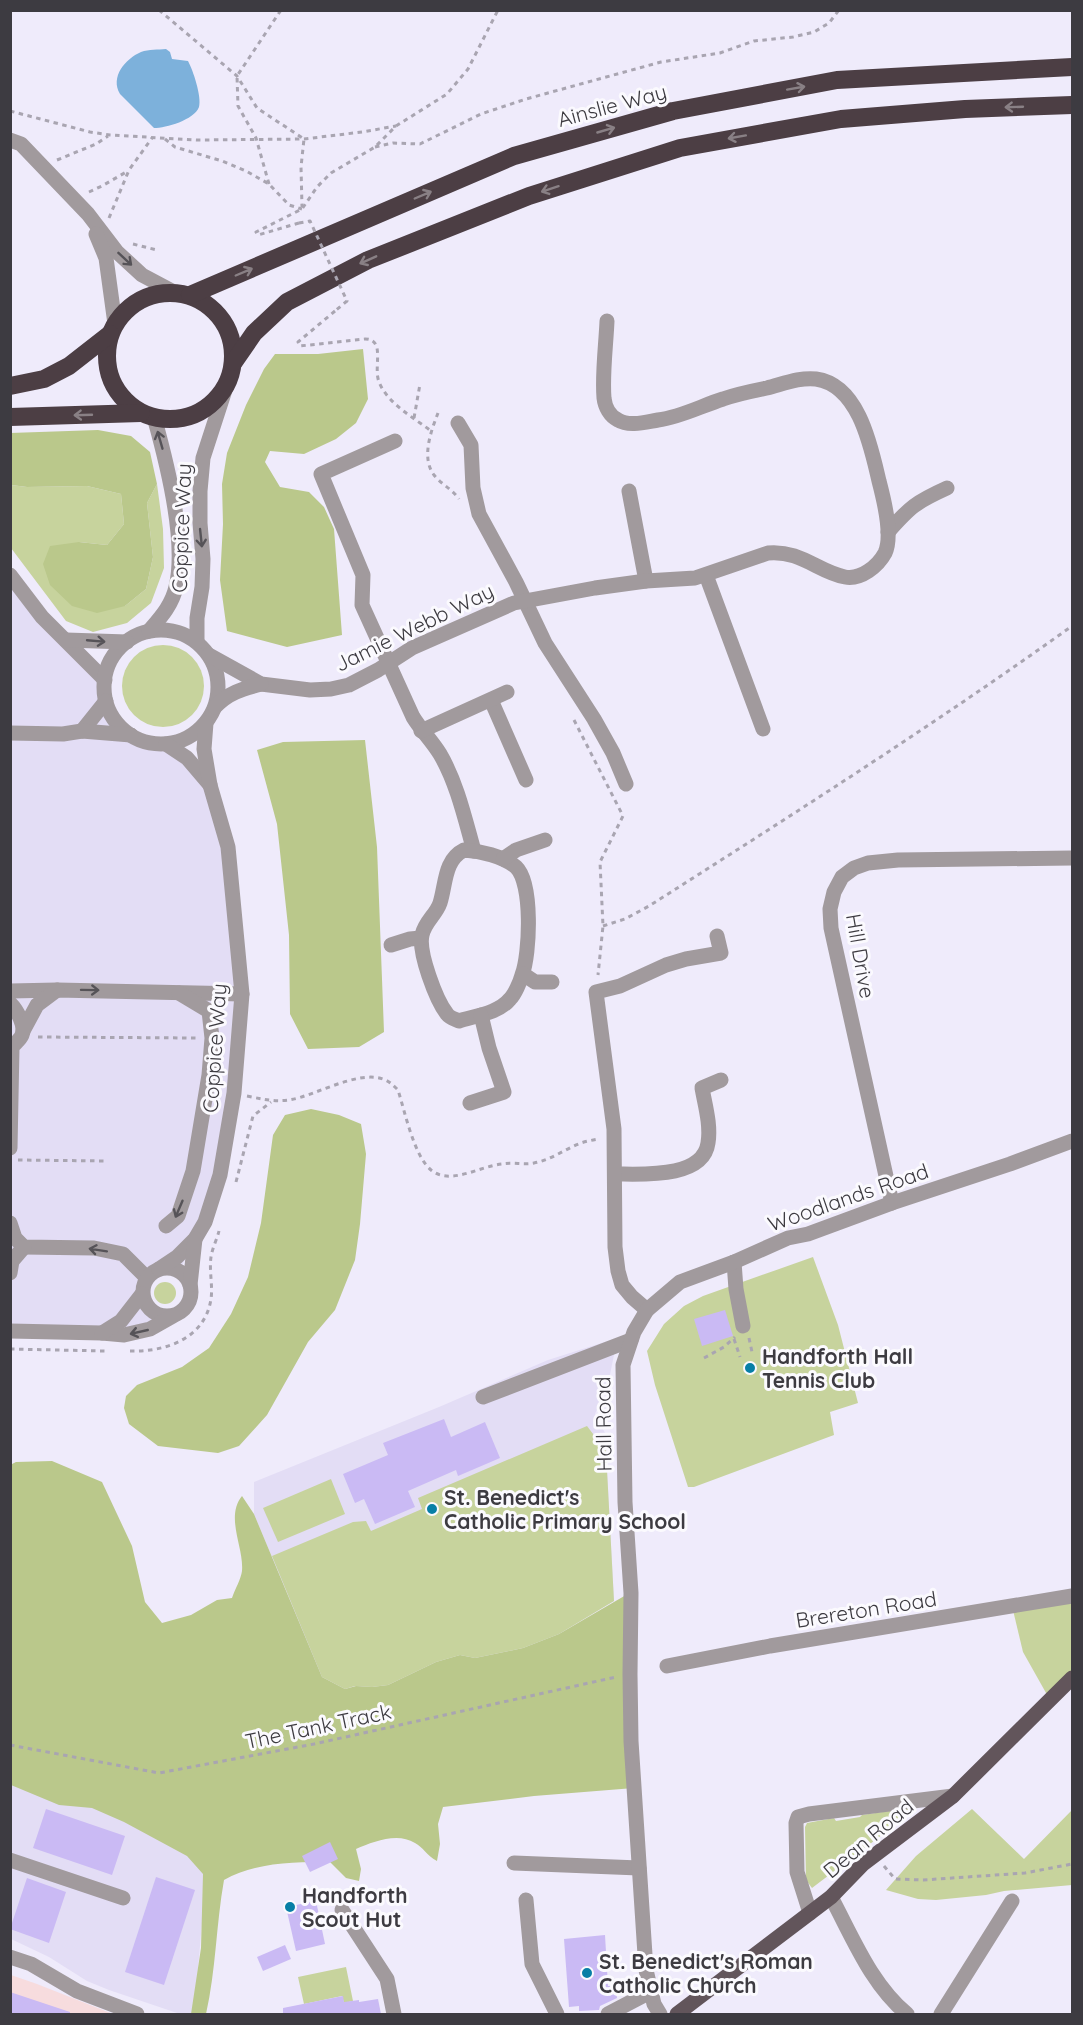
<svg xmlns="http://www.w3.org/2000/svg" width="1083" height="2025" font-family="Quicksand,sans-serif">
<rect width="100%" height="100%" fill="#efebfb"/>
<!-- built -->
<g fill="#e3ddf5">
<path d="M10 575 105 680V695L108 708 121 727 131 735 142 741 166 744 210 785 228 847 242 994 234 1093 205 1222 179 1271 166 1268 157 1270 142 1286 141 1292 143 1307 154 1319 136 1327 11 1331Z"/>
<path d="M614 1339V1355L608 1384 595 1414 605 1433 614 1601 597 1610 322 1677 254 1514V1482L439 1407 548 1360Z"/>
<path d="M11 1784 98 1808 208 1855 194 2014H180L109 1990 87 1981 49 1957 11 1939Z"/>
</g>
<!-- industrial -->
<path fill="#f7dcde" d="M11 1975 37 1984 113 2014H11Z"/>
<!-- green -->
<g fill="#c7d39d">
<path d="M157 484 163 529 164 568 151 603 127 623 93 632 66 621 11 548V485L27 487 87 486 121 494 124 524 107 545 79 542 125 606 146 589 153 557 147 503Z"/>
<circle cx="163" cy="686" r="41"/>
<path d="M813 1257 838 1325 858 1403 830 1412 834 1435 694 1487H688L655 1385 647 1351 664 1324 684 1306 703 1296Z"/>
<circle cx="165" cy="1293" r="11"/>
<path d="M587 1426 606 1451 614 1601 559 1634 523 1648 475 1658 460 1655 436 1662 388 1685 372 1687 355 1686 345 1689 322 1677 272 1556 353 1522 366 1521 371 1531 422 1509 418 1498Z"/>
<path d="M331 1479 345 1514 278 1542 263 1508Z"/>
<path d="M1072 1596V1678L1050 1700 1023 1652 1012 1606Z"/>
<path d="M909 1808 916 1809 812 1888 806 1880 805 1827 807 1823 834 1818 836 1821 860 1817 862 1815Z"/>
<path d="M972 1809 1024 1859 1072 1810V1885L1004 1891 986 1895 936 1900 918 1899 886 1890 916 1856Z"/>
<path d="M346 1967 353 2001 344 2003 342 1996 304 2004 298 1977Z"/>
</g>
<!-- forest -->
<g fill="#bac88b">
<path d="M363 349 368 399 356 423 336 439 304 454 270 451 265 462 280 487 309 492 324 507 334 529 342 635 287 647 227 631 220 580 223 524 222 484 227 453 246 405 264 369 275 354H318Z"/>
<path d="M98 430 131 436 150 452 157 484 147 503 153 557 146 589 125 606 97 613 72 606 50 585 43 564 50 546 79 542 107 545 124 524 121 494 87 486 27 487 11 485 10 433Z"/>
<path d="M365 740 377 847 384 1032 359 1047 308 1049 290 1014 289 935 277 824 257 750 283 742Z"/>
<path d="M311 1109 339 1115 361 1124 366 1154 360 1224 355 1260 335 1310 308 1342 267 1415 239 1446 218 1453 158 1446 129 1424 124 1408 126 1396 137 1385 182 1367 209 1348 231 1314 248 1277 261 1223 273 1135 285 1115Z"/>
<path d="M52 1461 102 1482 132 1546 145 1602 162 1623 191 1615 217 1600 232 1598C235 1589 241 1579 242 1571 244 1547 225 1517 242 1496L254 1514 322 1677 345 1689 356 1686 372 1687 388 1685 436 1662 460 1655 475 1658 523 1648 559 1634 626 1595 634 1788 534 1796 443 1807 438 1824 440 1844 437 1861C426 1855 423 1847 415 1843 397 1832 373 1842 356 1849L361 1869 359 1881 346 1878 330 1862C296 1862 255 1862 224 1880 216 1925 216 1970 206 2014H191L201 1948 203 1874 187 1856 124 1822 92 1808 59 1805 11 1785 10 1465 16 1462Z"/>
</g>
<!-- water -->
<path fill="#7db1db" d="M166 49 170 52 172 59 188 61C193 70 202 97 199 107 194 120 166 128 154 128L120 94C110 77 125 59 141 52 149 49 158 50 166 49Z"/>
<!-- building -->
<g fill="#cabaf4">
<path d="M725 1310 733 1336 702 1346 694 1319Z"/>
<path d="M444 1419 451 1437 485 1422 500 1458 458 1476 456 1470 408 1491 415 1507 375 1524 364 1499 355 1503 343 1474 388 1455 383 1443Z"/>
<path d="M46 1809 125 1836 112 1875 33 1848Z"/>
<path d="M330 1842 338 1859 310 1872 302 1856Z"/>
<path d="M156 1877 195 1890 164 1985 125 1972Z"/>
<path d="M27 1878 66 1892 49 1943 10 1929Z"/>
<path d="M316 1901 325 1944 296 1951 286 1907Z"/>
<path d="M605 1935 608 1986H615L617 1998 600 2006 599 2010 579 2011V2006L569 2007 564 1939Z"/>
<path d="M285 1945 291 1959 263 1971 257 1957Z"/>
<path d="M10 1992 70 2012V2014H10Z"/>
<path d="M343 1996 344 2002 359 2000V2002L378 1999 381 2014H283V2008Z"/>
</g>
<g fill="none" stroke-linecap="round" stroke-linejoin="round">
<!-- path -->
<g stroke="#a9a5b1" stroke-width="3" stroke-dasharray="4.5 4.5" stroke-linecap="butt">
<path d="M159 10 237 76 257 108 304 139 301 167 302 207"/>
<path d="M10 111 90 132 110 135 196 140 304 139 362 132 396 126"/>
<path d="M165 139 175 147 222 161 246 171 269 184 289 205 302 209"/>
<path d="M375 147 393 143 420 144 481 114 526 99 661 62 720 53 754 41 793 37 814 32 829 23 839 10"/>
<path d="M57 160 96 144 108 136"/>
<path d="M269 184 256 138 238 106 237 76 281 10"/>
<path d="M89 192 102 186 128 171"/>
<path d="M109 218 129 170 152 138"/>
<path d="M299 223 258 235 256 232 302 209 317 187 331 173 375 147 396 126 447 94 468 69 498 10"/>
<path d="M133 244 157 250"/>
<path d="M335 311 298 342 300 346 365 339C386 339 373 367 379 382 388 404 413 417 431 431"/>
<path d="M438 413C431 431 421 458 434 475 441 484 452 489 459 499"/>
<path d="M414 418 420 384"/>
<path d="M574 720 623 816 600 862 603 926 598 975"/>
<path d="M603 926 625 919 649 906C792 815 935 724 1072 626"/>
<path d="M38 1037 197 1038"/>
<path d="M247 1096C262 1099 274 1102 289 1100 315 1096 357 1070 383 1079 389 1081 393 1085 398 1090 405 1112 414 1156 431 1170 450 1186 480 1166 502 1164 512 1162 524 1165 534 1163 551 1160 565 1149 581 1143 587 1141 593 1140 599 1139"/>
<path d="M18 1160 107 1161"/>
<path d="M236 1182 253 1116 271 1102"/>
<path d="M749 1338 752 1352 754 1351"/>
<path d="M734 1339 740 1357"/>
<path d="M10 1349 105 1351"/>
<path d="M130 1351C165 1352 205 1339 211 1299 213 1286 209 1271 211 1257 212 1249 217 1239 219 1231"/>
<path d="M704 1358 724 1347 735 1337"/>
<path d="M10 1745 159 1773 314 1744 616 1677"/>
<path d="M884 1866 895 1879 923 1880 1025 1873 1072 1864"/>
</g>
<!-- minor -->
<g stroke="#a19a9d" stroke-width="15">
<path d="M10 140 21 144 88 214 117 252 142 275 174 292"/>
<path d="M96 234 106 258 115 324"/>
<path d="M458 423 471 445 473 488 479 514 516 582 545 643 594 719 613 753 626 784"/>
<path d="M395 441 321 474 363 575 362 605 413 717C421 730 432 741 440 754 457 783 465 819 474 851"/>
<path d="M629 491 646 581"/>
<path d="M888 532C910 507 916 502 947 488"/>
<path d="M10 575 42 617 105 680"/>
<path d="M706 575 763 729"/>
<circle cx="161" cy="687" r="57"/>
<path d="M149 631C161 617 172 605 176 587 187 542 167 463 154 417"/>
<path d="M66 640 127 642"/>
<path d="M197 642V618L202 587 203 559 200 523V491L203 458 227 384"/>
<path d="M209 655 261 684 310 690 331 689 349 685 378 670 412 648 514 603 595 588 646 581 695 578 768 553C801 550 818 572 845 577 861 580 878 566 885 553 893 536 884 500 879 481 871 447 859 385 816 379 800 377 783 384 767 388 752 391 737 394 723 399 701 406 681 417 658 420 646 422 629 427 618 420 610 416 605 407 604 398 602 374 606 345 607 321"/>
<path d="M491 700 526 780"/>
<path d="M215 707C228 693 242 689 261 684"/>
<path d="M82 731 106 701"/>
<path d="M421 731 507 692"/>
<path d="M10 733 63 734 82 731 131 735"/>
<path d="M166 744 187 758 210 785"/>
<path d="M464 850C480 851 503 856 516 867 533 883 530 954 522 975 520 982 515 994 510 999 499 1013 475 1016 459 1021 455 1019 450 1018 447 1014 436 1000 418 952 422 935 425 921 436 915 440 903 446 884 444 860 464 850Z"/>
<path d="M503 859 516 850 545 840"/>
<path d="M391 945 410 939 421 938"/>
<path d="M523 974 535 982H552"/>
<path d="M10 991 57 990 242 994"/>
<path d="M10 1003C17 1010 26 1026 22 1035 20 1040 15 1043 12 1047L10 1148"/>
<path d="M23 1031 37 1005 57 990"/>
<path d="M470 1103 504 1092 489 1048 481 1015"/>
<path d="M615 1174C641 1174 703 1179 708 1143 711 1125 705 1105 702 1088L721 1080"/>
<path d="M892 1203 831 928 830 909 834 892 842 877 854 868 868 863 898 860 1072 858"/>
<path d="M10 1223 15 1238 24 1247 94 1248 123 1254 147 1278"/>
<path d="M166 1226 178 1216 193 1171 209 1075 212 1038 209 1011 179 993"/>
<path d="M734 1262 736 1289 743 1326"/>
<circle cx="167" cy="1292" r="24"/>
<path d="M159 1269 177 1257 195 1239 205 1222 220 1175 234 1093 242 994 228 847 210 785 204 749 206 723"/>
<path d="M10 1273 12 1261 24 1247"/>
<path d="M190 1285 195 1239"/>
<path d="M647 1310 632 1297 622 1285 618 1271 615 1247 614 1129 596 992 620 986 666 965 686 959 721 953 717 936"/>
<path d="M10 1331 102 1333 124 1335 150 1329 173 1316"/>
<path d="M102 1333 121 1321 142 1294"/>
<path d="M483 1397 631 1340"/>
<path d="M667 1666 770 1646 1072 1596"/>
<path d="M10 1860 123 1898"/>
<path d="M514 1863 639 1868"/>
<path d="M831 1897C853 1938 871 1984 907 2014"/>
<path d="M526 1900 532 1964 557 2014"/>
<path d="M342 1910 387 1979 394 2014"/>
<path d="M810 1913 797 1872 796 1823 798 1817 809 1814 953 1796"/>
<path d="M10 1957 31 1964 77 1991 137 2014"/>
<path d="M608 2014 650 1992"/>
<path d="M660 2014 654 2004 646 1970 631 1741 630 1674 631 1593 625 1502 623 1365 634 1332 647 1310 680 1282 734 1262 788 1238 808 1234 892 1203 1010 1164 1072 1141"/>
<path d="M941 2014 1012 1901"/>
</g>
<!-- major -->
<path stroke="#62555b" stroke-width="15" d="M677 2014 810 1913 831 1897 863 1864 953 1796 1072 1678"/>
<!-- highway -->
<g stroke="#4c3e44" stroke-width="18">
<circle cx="170" cy="356" r="63"/>
<path d="M190 295 514 156 673 111 837 80 1072 67"/>
<path d="M234 362 254 333 287 302 368 260 529 196 680 148 841 119 965 109 1072 105"/>
<path d="M10 386 44 379 69 366 110 334"/>
<path d="M10 417 141 413"/>
</g>
<!-- path-bridge -->
<path stroke="#a9a5b1" stroke-width="3" stroke-dasharray="4.5 4.5" stroke-linecap="butt" d="M299 223 310 221 347 301 335 311"/>
</g>
<!-- one-way arrows -->
<defs><path id="oneway-shaft" d="M-6 0H5M1.5-3L5.5 0L1.5 3" fill="none" stroke-width="1.6" stroke-linecap="round" stroke-linejoin="round" transform="scale(1.5)"/></defs>
<g stroke="#898085">
<use href="#oneway-shaft" transform="translate(796 88) rotate(-10)"/>
<use href="#oneway-shaft" transform="translate(1014 107) rotate(178)"/>
<use href="#oneway-shaft" transform="translate(606 130) rotate(-16)"/>
<use href="#oneway-shaft" transform="translate(737 137) rotate(170)"/>
<use href="#oneway-shaft" transform="translate(550 189) rotate(162)"/>
<use href="#oneway-shaft" transform="translate(423 195) rotate(-23)"/>
<use href="#oneway-shaft" transform="translate(368 260) rotate(156)"/>
<use href="#oneway-shaft" transform="translate(244 272) rotate(-23)"/>
<use href="#oneway-shaft" transform="translate(83 415) rotate(178)"/>
</g>
<g stroke="#565358">
<use href="#oneway-shaft" transform="translate(125 259) rotate(43)"/>
<use href="#oneway-shaft" transform="translate(160 440) rotate(-106)"/>
<use href="#oneway-shaft" transform="translate(201 538) rotate(84)"/>
<use href="#oneway-shaft" transform="translate(96 641) rotate(5)"/>
<use href="#oneway-shaft" transform="translate(90 990) rotate(1)"/>
<use href="#oneway-shaft" transform="translate(179 1209) rotate(113)"/>
<use href="#oneway-shaft" transform="translate(98 1250) rotate(-171)"/>
<use href="#oneway-shaft" transform="translate(139 1332) rotate(167)"/>
</g>
<!-- markers -->
<g fill="#087fa6" stroke="#fbfafe" stroke-width="2">
<circle cx="750" cy="1368" r="6"/>
<circle cx="432" cy="1509" r="6"/>
<circle cx="290" cy="1907" r="6"/>
<circle cx="587" cy="1973" r="6"/>
</g>
<g text-anchor="middle" dominant-baseline="central" stroke-width="6" stroke-linejoin="round" paint-order="stroke">
<!-- street labels -->
<g font-size="21" fill="#3d3b41" stroke="#fbfafe">
<text transform="translate(612 105) rotate(-15)">Ainslie Way</text>
<text transform="translate(181 528) rotate(-88)">Coppice Way</text>
<text transform="translate(414 627) rotate(-26)">Jamie Webb Way</text>
<text transform="translate(861 956) rotate(80)">Hill Drive</text>
<text transform="translate(214 1048) rotate(-86)">Coppice Way</text>
<text transform="translate(848 1197) rotate(-19)">Woodlands Road</text>
<text transform="translate(603 1424) rotate(-91)">Hall Road</text>
<text transform="translate(866 1609) rotate(-9)">Brereton Road</text>
<text transform="translate(318 1726) rotate(-12)">The Tank Track</text>
<text transform="translate(868 1838) rotate(-40)">Dean Road</text>
</g>
<!-- poi labels -->
<g font-size="21" font-weight="bold" fill="#3d3b41" stroke="#fbfafe" text-anchor="start">
<text x="762" y="1356">Handforth Hall<tspan x="762" dy="24">Tennis Club</tspan></text>
<text x="444" y="1497">St. Benedict's<tspan x="444" dy="24">Catholic Primary School</tspan></text>
<text x="302" y="1895">Handforth<tspan x="302" dy="24">Scout Hut</tspan></text>
<text x="599" y="1961">St. Benedict's Roman<tspan x="599" dy="24">Catholic Church</tspan></text>
</g>
</g>
<!-- border -->
<rect width="1083" height="2025" fill="none" stroke="#3d3b41" stroke-width="24"/>
</svg>
